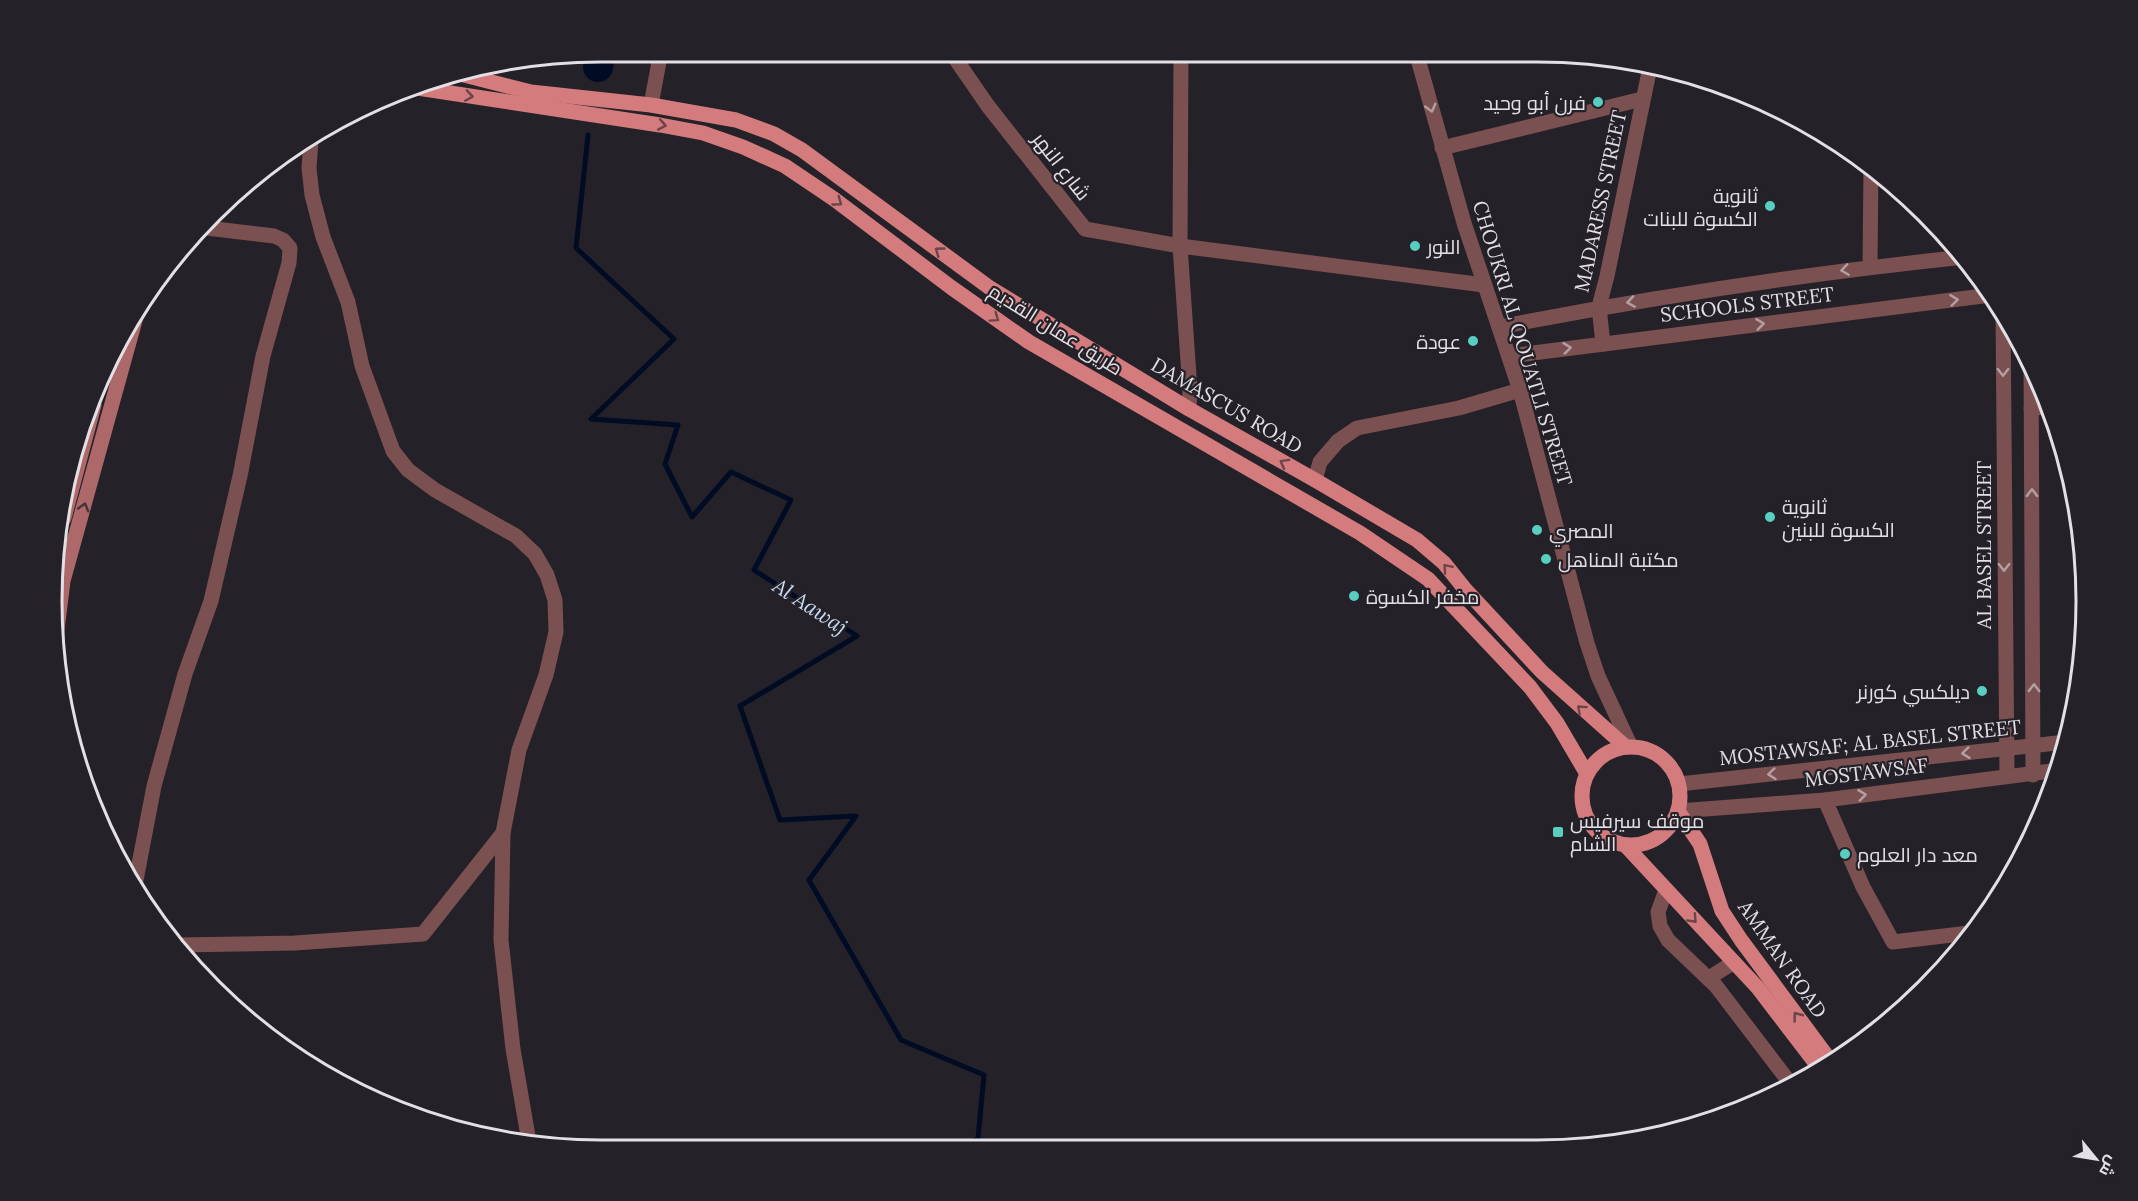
<svg xmlns="http://www.w3.org/2000/svg" width="2138" height="1201" font-family="Lora,Cairo,serif">
<rect width="100%" height="100%" fill="#252128"/>
<g fill="none" stroke-linecap="round" stroke-linejoin="round">
<!-- stream -->
<path stroke="#000c24" stroke-width="5" d="M588 135 576 248 674 339 591 419 678 425 665 464 692 517 731 472 791 500 754 570 857 636 740 706 780 820 856 816 809 880 901 1040 984 1075 978 1138 966 1147"/>
<!-- river -->
<path stroke="#000c24" stroke-width="30" d="M598 67 601 51"/>
<!-- minor -->
<g stroke="#7b5050" stroke-width="15">
<path d="M950 51 988 106 1085 229 1180 246 1484 285"/>
<path d="M1181 52 1180 246 1190 390 1189 409"/>
<path d="M651 105 661 51"/>
<path d="M1442 148 1642 99"/>
<path d="M1870 267 1871 166"/>
<path d="M2031 408 2049 407"/>
<path d="M1315 480 1320 462 1338 441 1357 428 1459 408 1520 390"/>
<path d="M1825 800 1863 887 1893 942 1969 933"/>
<path d="M136 880 154 786 185 674 211 601 240 476 263 356 289 263 290 248 283 240 274 236 207 228"/>
<path d="M1666 890 1658 912 1660 926 1668 940 1716 986 1790 1083"/>
<path d="M177 945 295 943 423 934 503 833"/>
<path d="M1709 978 1734 962"/>
</g>
<!-- tertiary -->
<g stroke="#7b5050" stroke-width="15">
<path d="M1416 52 1464 223 1520 390 1587 643 1598 676 1631 747"/>
<path d="M311 140 309 168 312 195 323 237 348 302 362 366 393 451 408 470 435 490 516 536 535 554 547 575 555 600 556 632 546 675 519 750 503 833 501 940 513 1049 529 1142"/>
<path d="M2003 314 2007 776"/>
<path d="M1499 327C1653 297 1809 273 1965 257"/>
<path d="M1603 344 1599 307 1607 276 1650 67"/>
<path d="M1509 356 1991 295"/>
<path d="M2031 359 2033 775"/>
<path d="M1679 784 2066 742"/>
<path d="M1678 811 1825 800 2059 770"/>
</g>
<!-- secondary -->
<g stroke="#ad6969" stroke-width="15">
<path d="M64 518 94 405"/>
<path d="M55 646 63 581 139 306"/>
</g>
<!-- primary -->
<g stroke="#d47b7d" stroke-width="15">
<path d="M460 74 531 92 651 105 736 120 774 134 802 150 990 288 1189 409 1315 480 1417 540 1444 563 1464 588 1542 672 1626 747"/>
<path d="M411 87 660 125 703 133 743 147 785 166 834 199 952 288 1029 342 1360 533 1428 579 1530 687 1557 723 1587 774"/>
<circle cx="1631" cy="796" r="49"/>
<path d="M1678 811 1700 844 1722 911 1741 940 1832 1063"/>
<path d="M1625 845 1758 988 1820 1069"/>
</g>
</g>
<!-- one-way arrows -->
<defs><path id="oneway-chevron" d="M-2-3.5L2.5 0L-2 3.5" fill="none" stroke-width="1.6" stroke-linecap="round" stroke-linejoin="round" transform="scale(1.5)"/></defs>
<g stroke="#6b454a">
<use href="#oneway-chevron" transform="translate(469 96) rotate(9)"/>
<use href="#oneway-chevron" transform="translate(662 125) rotate(10)"/>
<use href="#oneway-chevron" transform="translate(838 202) rotate(36)"/>
<use href="#oneway-chevron" transform="translate(939 251) rotate(-144)"/>
<use href="#oneway-chevron" transform="translate(995 318) rotate(35)"/>
<use href="#oneway-chevron" transform="translate(1284 463) rotate(-151)"/>
<use href="#oneway-chevron" transform="translate(1447 568) rotate(-131)"/>
<use href="#oneway-chevron" transform="translate(1581 709) rotate(-138)"/>
<use href="#oneway-chevron" transform="translate(1693 919) rotate(47)"/>
<use href="#oneway-chevron" transform="translate(1797 1016) rotate(-127)"/>
</g>
<g stroke="#b49fa2">
<use href="#oneway-chevron" transform="translate(1431 108) rotate(75)"/>
<use href="#oneway-chevron" transform="translate(1845 270) rotate(172)"/>
<use href="#oneway-chevron" transform="translate(1954 300) rotate(-7)"/>
<use href="#oneway-chevron" transform="translate(1631 302) rotate(171)"/>
<use href="#oneway-chevron" transform="translate(1760 324) rotate(-7)"/>
<use href="#oneway-chevron" transform="translate(1567 348) rotate(-7)"/>
<use href="#oneway-chevron" transform="translate(2003 372) rotate(90)"/>
<use href="#oneway-chevron" transform="translate(2032 493) rotate(-90)"/>
<use href="#oneway-chevron" transform="translate(2004 567) rotate(90)"/>
<use href="#oneway-chevron" transform="translate(2034 688) rotate(-90)"/>
<use href="#oneway-chevron" transform="translate(1966 753) rotate(174)"/>
<use href="#oneway-chevron" transform="translate(1772 774) rotate(174)"/>
<use href="#oneway-chevron" transform="translate(1862 795) rotate(-7)"/>
</g>
<use stroke="#473338" href="#oneway-chevron" transform="translate(84 507) rotate(-74)"/>
<!-- markers -->
<g fill="#58cec1" stroke="#252128" stroke-width="2">
<circle cx="1598" cy="102" r="6"/>
<circle cx="1770" cy="206" r="6"/>
<circle cx="1415" cy="246" r="6"/>
<circle cx="1473" cy="341" r="6"/>
<circle cx="1770" cy="517" r="6"/>
<circle cx="1537" cy="530" r="6"/>
<circle cx="1546" cy="559" r="6"/>
<circle cx="1354" cy="596" r="6"/>
<circle cx="1982" cy="691" r="6"/>
<rect x="1552" y="826" width="12" height="12" rx="3"/>
<circle cx="1845" cy="854" r="6"/>
</g>
<g text-anchor="middle" dominant-baseline="central" stroke-width="4.5" stroke-linejoin="round" paint-order="stroke">
<!-- poi labels -->
<g font-size="20" fill="#e3e0e5" stroke="#252128" text-anchor="start">
<text x="1586" y="102" text-anchor="end">فرن أبو وحيد</text>
<text x="1758" y="195" text-anchor="end">ثانوية<tspan x="1758" dy="23">الكسوة للبنات</tspan></text>
<text x="1427" y="246">النور</text>
<text x="1461" y="341" text-anchor="end">عودة</text>
<text x="1782" y="506">ثانوية<tspan x="1782" dy="23">الكسوة للبنين</tspan></text>
<text x="1549" y="530">المصري</text>
<text x="1558" y="559">مكتبة المناهل</text>
<text x="1366" y="596">مخفر الكسوة</text>
<text x="1970" y="691" text-anchor="end">ديلكسي كورنر</text>
<text x="1570" y="820">موقف سيرفيس<tspan x="1570" dy="23">الشام</tspan></text>
<text x="1857" y="854">معد دار العلوم</text>
</g>
<!-- street labels -->
<g font-size="20" fill="#e3e0e5" stroke="#252128">
<text transform="translate(1062 166) rotate(52)">شارع النهر</text>
<text transform="translate(1600 201) rotate(-78)">MADARESS STREET</text>
<text transform="translate(1747 304) rotate(-7)">SCHOOLS STREET</text>
<text transform="translate(1056 329) rotate(32)">طريق عمان القديم</text>
<text transform="translate(1523 343) rotate(73)">CHOUKRI AL QOUATLI STREET</text>
<text transform="translate(1227 405) rotate(30)">DAMASCUS ROAD</text>
<text transform="translate(1983 545) rotate(-90)">AL BASEL STREET</text>
<text transform="translate(1870 742) rotate(-6)">MOSTAWSAF; AL BASEL STREET</text>
<text transform="translate(1866 772) rotate(-7)">MOSTAWSAF</text>
<text transform="translate(1783 959) rotate(55)">AMMAN ROAD</text>
</g>
<!-- water labels -->
<g font-size="21" font-style="italic" fill="#c8dcf4" stroke="#252128">
<text transform="translate(810 606) rotate(33)">Al Aawaj</text>
</g>
</g>
<!-- crop -->
<path d="M0 0H2138V1201H0ZM601 62H1537A539 539 0 0 1 2076 601V601A539 539 0 0 1 1537 1140H601A539 539 0 0 1 62 601V601A539 539 0 0 1 601 62Z" fill="#252128" fill-rule="evenodd"/>
<path fill="none" stroke="#e3e0e5" stroke-width="3" d="M601 62H1537A539 539 0 0 1 2076 601V601A539 539 0 0 1 1537 1140H601A539 539 0 0 1 62 601V601A539 539 0 0 1 601 62Z"/>
<!-- north arrow -->
<g transform="translate(2096 1159) rotate(120)" stroke="#252128" stroke-width="4.5" paint-order="stroke">
<path d="M0-4.5L10 22L0 15L-10 22Z" fill="#e3e0e5"/>
<text y="-9" font-size="16" font-weight="bold" text-anchor="middle" fill="#e3e0e5">ش</text>
</g>
</svg>
